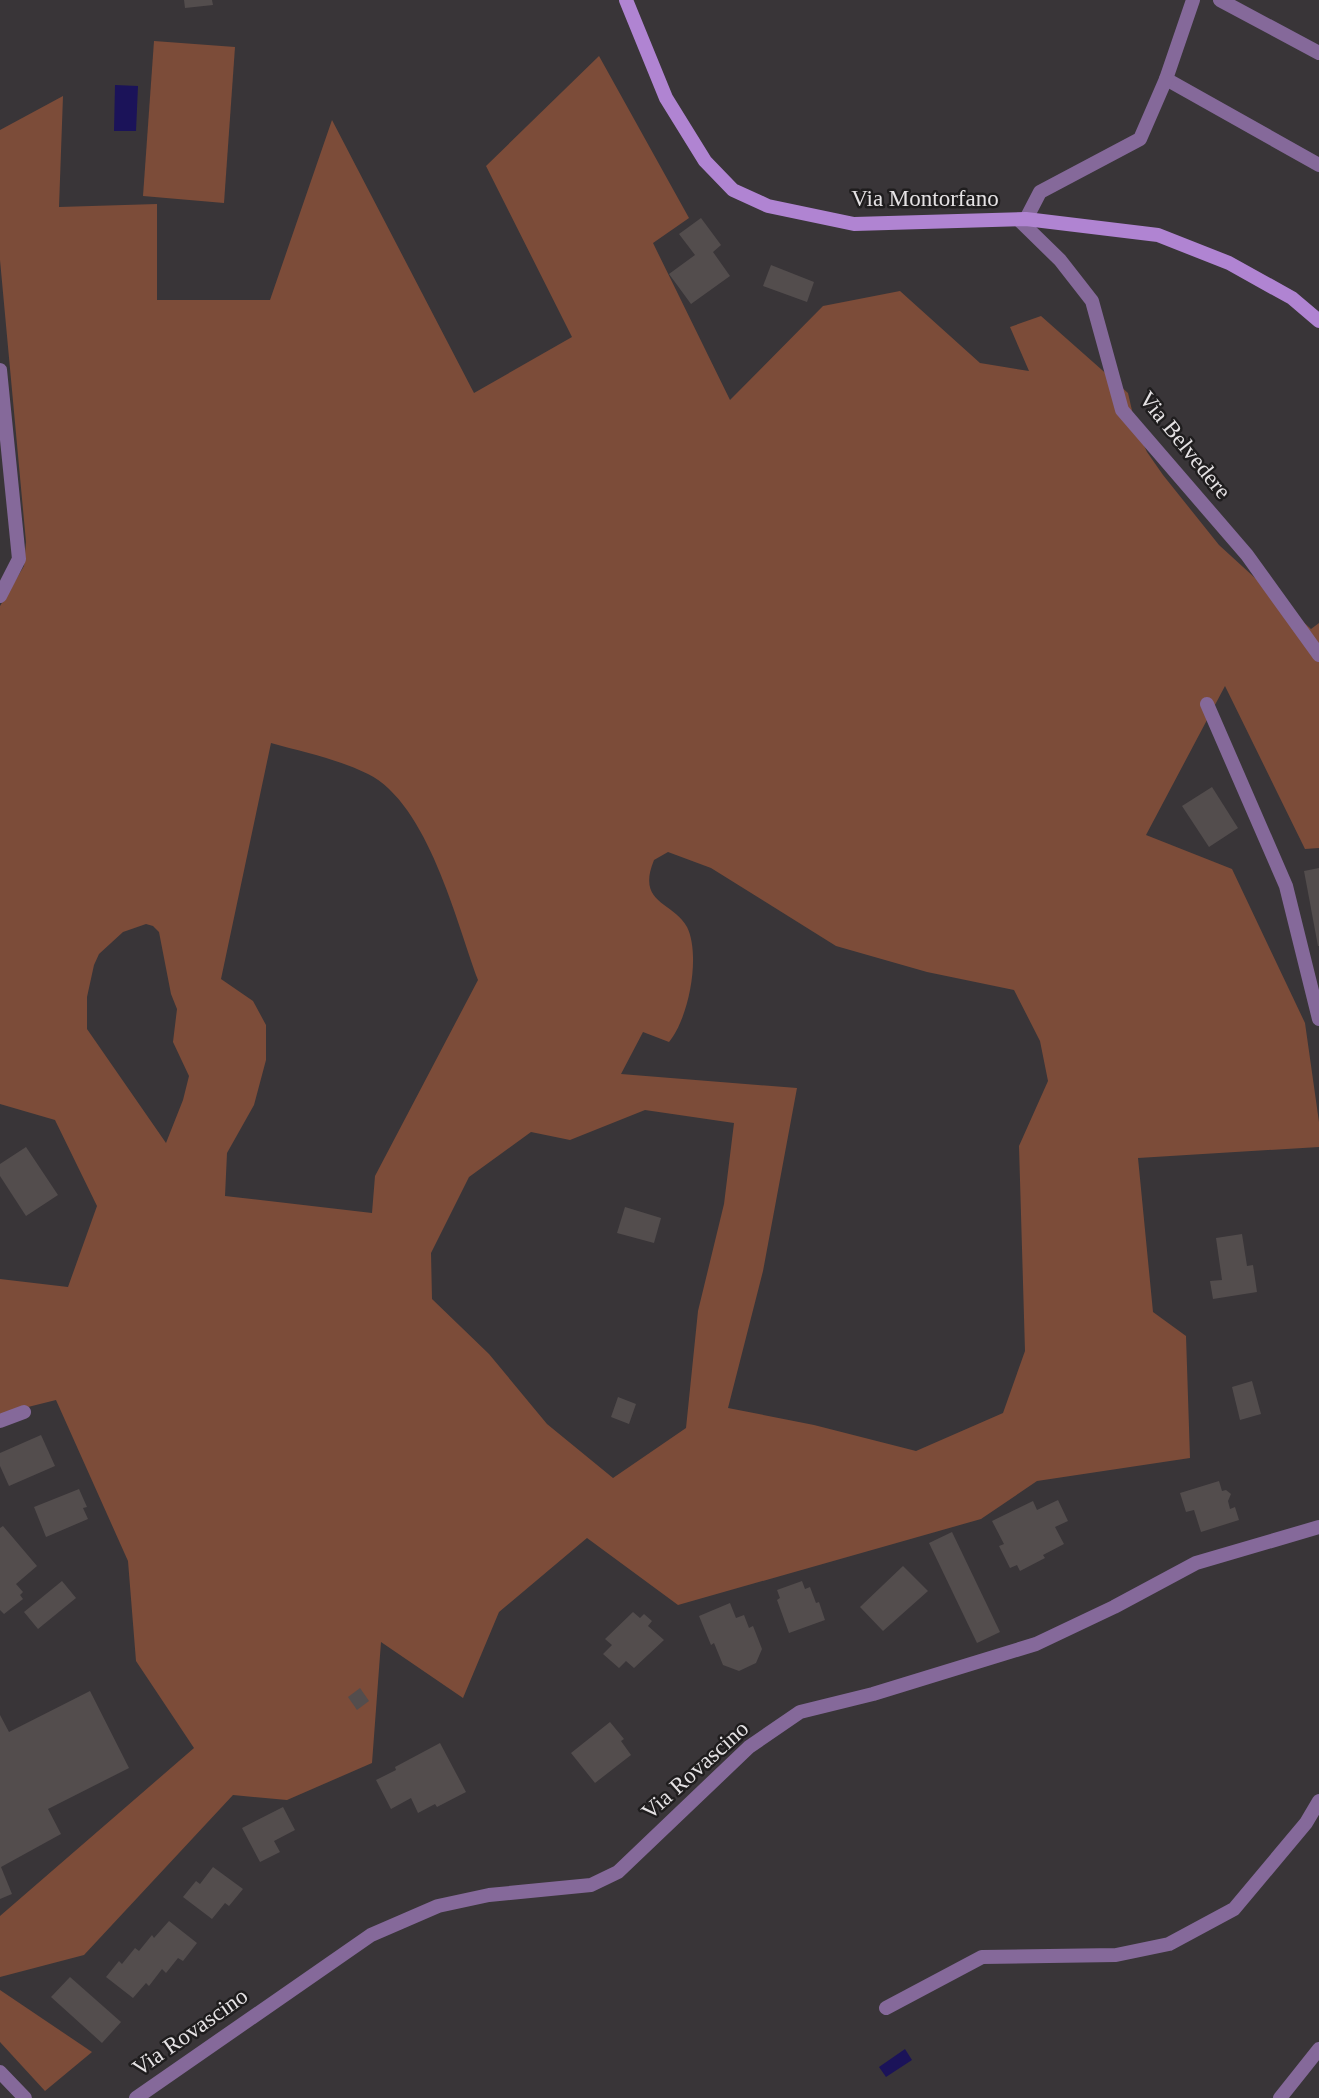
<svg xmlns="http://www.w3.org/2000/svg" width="1319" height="2098" font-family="Georgia,serif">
<rect width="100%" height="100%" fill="#393538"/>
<!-- green -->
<g fill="#7c4c39" fill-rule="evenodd">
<path d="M154 41 235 47 224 203 143 196Z"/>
<path d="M599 56 689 218 653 243 730 400 823 306 900 291 980 363 1029 371 1010 327 1041 316 1128 393 1136 428 1147 452 1163 475 1219 545 1311 629 1319 623V848L1305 849 1225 686 1146 835 1232 869 1305 1023 1319 1122V1147L1138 1158 1153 1312 1186 1336 1190 1458 1037 1481 981 1519 678 1605 587 1538 499 1612 463 1698 381 1642 372 1763 287 1800 233 1795 84 1955 0 1977V1916L194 1748 136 1661 128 1561 56 1400 0 1414V1279L68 1287 97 1206 55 1120 0 1104V606L24 566 26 542 0 260V130L63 96 59 207 157 204V300H270L332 120 474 393 572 337 486 166ZM271 743C303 752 338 759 368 774 428 804 456 921 478 980L375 1176 372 1213 225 1196 227 1153 254 1105 266 1060V1025L253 1001 221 979ZM668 852 711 868 836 946 927 972 1014 990 1040 1041 1048 1081 1019 1146 1025 1351 1003 1413 916 1451 814 1425 728 1408 763 1271 797 1088 621 1074 643 1032 669 1042C689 1018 701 955 687 927 673 901 636 904 654 860ZM146 924 153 926 159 932 171 994 177 1009 173 1042 189 1076 183 1100 166 1143 87 1029V997L94 965 99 954 123 932ZM645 1110 734 1123 724 1204 698 1311 686 1428 613 1478 547 1424 489 1354 432 1299 431 1253 469 1177 531 1132 570 1140Z"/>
<path d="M0 1990 92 2052 45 2091 0 2042Z"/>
</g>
<!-- water -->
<g fill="#1b1359">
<path d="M115 85 138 86 136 131H114Z"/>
<path d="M905 2049 912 2060 886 2077 879 2067Z"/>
</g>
<!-- building -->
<g fill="#534d4d">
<path d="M184 0H212L213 5 185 8Z"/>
<path d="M701 218 721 245 713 252 730 276 691 304 669 274 695 255 679 234Z"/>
<path d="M771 265 814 282 807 302 763 286Z"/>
<path d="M1212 787 1238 828 1209 847 1182 806Z"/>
<path d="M1319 868V946H1318L1304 871Z"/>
<path d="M26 1147 58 1195 26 1216 0 1176V1164Z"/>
<path d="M625 1207 661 1218 654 1243 617 1233Z"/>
<path d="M1242 1234 1247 1266 1253 1265 1257 1292 1213 1299 1210 1281 1222 1280 1216 1238Z"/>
<path d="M1252 1381 1261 1414 1240 1420 1232 1387Z"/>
<path d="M618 1397 636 1404 629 1424 611 1417Z"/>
<path d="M41 1435 55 1466 9 1486 0 1466V1453Z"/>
<path d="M1219 1481 1222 1491 1226 1490 1231 1494 1228 1501 1230 1509 1235 1507 1239 1520 1201 1532 1194 1510 1186 1512 1180 1493Z"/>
<path d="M79 1489 87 1507 83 1508 88 1519 46 1537 34 1507Z"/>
<path d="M1058 1500 1068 1521 1055 1527 1064 1544 1043 1555 1045 1558 1020 1571 1017 1565 1010 1568 999 1546 1004 1544 992 1521 1033 1501 1037 1510Z"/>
<path d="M3 1526 37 1566 16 1584 23 1592 20 1595 23 1599 4 1614 0 1610V1528Z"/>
<path d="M952 1532 1000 1632 977 1643 929 1543Z"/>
<path d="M903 1566 928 1591 883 1631 860 1607Z"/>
<path d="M62 1581 76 1598 38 1629 24 1612Z"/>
<path d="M802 1581 805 1589 810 1587 816 1603 819 1602 825 1620 789 1633 777 1600 780 1598 777 1590Z"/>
<path d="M730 1603 736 1618 744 1615 749 1628 753 1626 762 1649 756 1663 739 1671 723 1665 714 1643 711 1645 699 1616Z"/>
<path d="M633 1612 640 1618 644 1614 652 1621 648 1626 664 1640 634 1668 626 1661 619 1668 603 1654 612 1645 605 1639Z"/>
<path d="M360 1688 369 1701 357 1710 348 1697Z"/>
<path d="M90 1691 129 1768 48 1809 61 1834 1 1867 12 1894 0 1899V1715L9 1732Z"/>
<path d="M610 1722 624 1739 621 1741 631 1755 595 1783 571 1753Z"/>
<path d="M440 1743 466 1792 437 1807 435 1804 418 1813 411 1798 391 1809 376 1780 396 1770 395 1767Z"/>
<path d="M283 1807 295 1830 274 1841 280 1852 260 1862 242 1828Z"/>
<path d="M213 1867 243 1889 229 1906 225 1903 212 1919 183 1897 196 1881 200 1884Z"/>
<path d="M169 1921 197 1943 183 1961 178 1958 166 1973 162 1969 149 1986 146 1983 133 1998 106 1977 119 1961 122 1964 135 1948 139 1951 152 1935 154 1938Z"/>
<path d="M70 1977 121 2022 102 2043 51 1997Z"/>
</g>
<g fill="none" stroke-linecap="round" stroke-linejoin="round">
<!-- street -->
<g stroke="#85699a" stroke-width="14">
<path d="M1220 0 1319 53"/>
<path d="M1166 79 1319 165"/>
<path d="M1026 219 1040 192 1140 139 1166 79 1193 0"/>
<path d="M1019 220 1060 260 1092 301 1122 410 1247 555 1319 655"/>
<path d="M0 370 19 559 0 596"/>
<path d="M1207 704 1286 886 1319 1019"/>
<path d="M0 1421 24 1412"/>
<path d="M886 2008 982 1957 1116 1955 1169 1944 1234 1909 1306 1823 1319 1801"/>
<path d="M0 2072 25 2098"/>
<path d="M136 2098 371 1935 438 1906 489 1895 591 1885 618 1872 749 1747 800 1712 873 1694 1036 1644 1114 1607 1196 1563 1319 1527"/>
<path d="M1280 2098 1319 2049"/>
</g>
<!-- secondary -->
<path stroke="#b084d2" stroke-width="14" d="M626 0 666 98 705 161 733 190 768 206 854 224 1026 219 1158 235 1229 263 1292 298 1319 321"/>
</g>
<g text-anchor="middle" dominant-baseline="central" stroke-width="5" stroke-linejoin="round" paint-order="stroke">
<!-- street labels -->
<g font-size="23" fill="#e5e2e4" stroke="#1f1d1e">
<text x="925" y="198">Via Montorfano</text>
<text transform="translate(1185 445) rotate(51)">Via Belvedere</text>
<text transform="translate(695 1770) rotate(-42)">Via Rovascino</text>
<text transform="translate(190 2032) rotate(-35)">Via Rovascino</text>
</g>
</g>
</svg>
